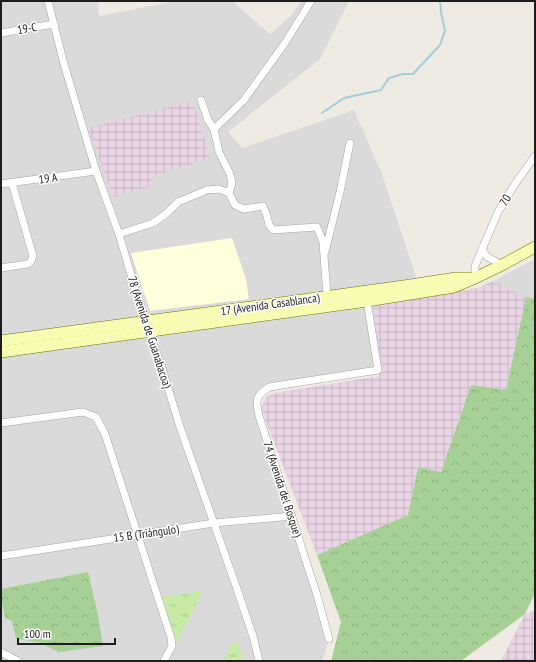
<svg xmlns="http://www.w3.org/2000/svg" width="536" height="662" font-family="'PT Sans Narrow',sans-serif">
<defs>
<pattern id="industrial-grid" width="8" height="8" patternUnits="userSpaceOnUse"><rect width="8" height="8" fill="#e8d4e4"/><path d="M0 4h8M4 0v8" fill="none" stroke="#c7b6c3"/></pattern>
<pattern id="grass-tufts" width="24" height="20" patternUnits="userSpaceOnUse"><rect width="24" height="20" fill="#c7eba5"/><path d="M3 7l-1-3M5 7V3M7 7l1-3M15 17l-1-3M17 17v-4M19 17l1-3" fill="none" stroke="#aac98e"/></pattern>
<pattern id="forest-crowns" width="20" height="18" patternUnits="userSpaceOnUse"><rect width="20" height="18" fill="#a6d095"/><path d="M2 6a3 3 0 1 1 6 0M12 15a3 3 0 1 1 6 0" fill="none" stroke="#8eb280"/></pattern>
</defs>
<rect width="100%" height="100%" fill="#efeae2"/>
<!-- residential -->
<g fill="#dbdada">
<path d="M1 1H98L99 16 177 1H232L270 34 292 15 301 1H349L320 59 228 132 242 148 354 110 382 174 418 283 1 341Z"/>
<path d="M535 259V299L526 297 493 281Z"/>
<path d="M367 301 378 370 269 387 256 400 329 639 322 661H1V352Z"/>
</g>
<!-- industrial -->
<g fill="url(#industrial-grid)">
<path d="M193 101 210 158 151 177 154 186 113 197 88 128Z"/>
<path d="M493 281 526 297 506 390 471 385 441 472 418 467 408 515 317 555 261 408 266 397 275 393 379 376 381 365 372 306 478 288Z"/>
<path d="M535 611V661H501L525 614Z"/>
</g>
<!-- education -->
<path fill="#ffffdb" d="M232 238 246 279 249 299 150 311 131 253Z"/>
<!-- grass -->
<g fill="url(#grass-tufts)">
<path d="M203 591 176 644 162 597Z"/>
<path d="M238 642 243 661H224L232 643Z"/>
</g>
<!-- forest -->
<g fill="url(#forest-crowns)">
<path d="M526 297 535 299V593L525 614 461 661H331L341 622 317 555 408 515 418 467 441 472 471 385 506 390Z"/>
<path d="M88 572 98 615 103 646 59 652 38 642 16 639 12 621 5 618 1 597V589Z"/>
</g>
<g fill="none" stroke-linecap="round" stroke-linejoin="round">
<!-- stream -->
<path stroke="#a0d0de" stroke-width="2" d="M322 113 344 98 381 90 389 78 403 74H413L440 45 445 31 441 12 440 1"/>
<defs>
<g id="minor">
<path d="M48 1 64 64 96 171 119 234 145 322 161 365 180 427 236 586 253 636 259 661"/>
<path d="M1 33 54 24"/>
<path d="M201 100 208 120 214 129 219 152 230 174 232 183 229 193"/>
<path d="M214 129 244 100 285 43 311 1"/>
<path d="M1 184 96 171"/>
<path d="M119 234 153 223 166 214 178 202 207 190 219 189 229 193 235 205 244 209 263 206 267 216 269 225 273 230 317 227 323 242 327 296"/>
<path d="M482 248 486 256 502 265"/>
<path d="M325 252 340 192 350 143"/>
<path d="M1 268 28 264 31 261 33 256 12 183"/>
<path d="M475 278V266L498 212 515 184 535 156"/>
<path d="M1 423 83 412 96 417 105 434 171 638 172 646 164 661"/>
<path d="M1 556 214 523 292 516"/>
<path d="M329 639 317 595 259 416C256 401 254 397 269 387L378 370 367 301"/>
<path d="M1 652 18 661"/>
</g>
<g id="secondary">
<path d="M1 341 404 286 456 278H470"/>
<path d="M1 352 367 301 454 287 475 278 502 265 535 247"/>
</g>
</defs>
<!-- minor casing -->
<use href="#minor" stroke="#a4a4a4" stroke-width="8"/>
<!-- secondary casing -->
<use href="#secondary" stroke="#6a7700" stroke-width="12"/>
<!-- minor -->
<use href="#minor" stroke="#fff" stroke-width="7"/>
<!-- secondary -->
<use href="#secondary" stroke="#f8fcb3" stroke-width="11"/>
</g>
<g text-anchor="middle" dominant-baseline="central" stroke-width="3" stroke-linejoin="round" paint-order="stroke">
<!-- street labels -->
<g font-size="12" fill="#1d1d1d" stroke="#fff">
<text transform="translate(27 28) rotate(-10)">19-C</text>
<text transform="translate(48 178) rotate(-8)">19 A</text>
<text transform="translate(505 200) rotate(-59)">70</text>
<text transform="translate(270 304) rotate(-8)">17 (Avenida Casablanca)</text>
<text transform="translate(150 332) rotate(72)">78 (Avenida de Guanabacoa)</text>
<text transform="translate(283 489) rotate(72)">74 (Avenida del Bosque)</text>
<text transform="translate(146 533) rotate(-8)">15 B (Triángulo)</text>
</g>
</g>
<!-- border -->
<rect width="536" height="662" fill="none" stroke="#1d1d1d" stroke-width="4"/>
<!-- scale -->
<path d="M18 638v6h97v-6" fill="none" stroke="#1d1d1d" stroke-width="2"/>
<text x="24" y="638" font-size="12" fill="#1d1d1d" stroke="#ffffff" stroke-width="3" paint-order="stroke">100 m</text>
</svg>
